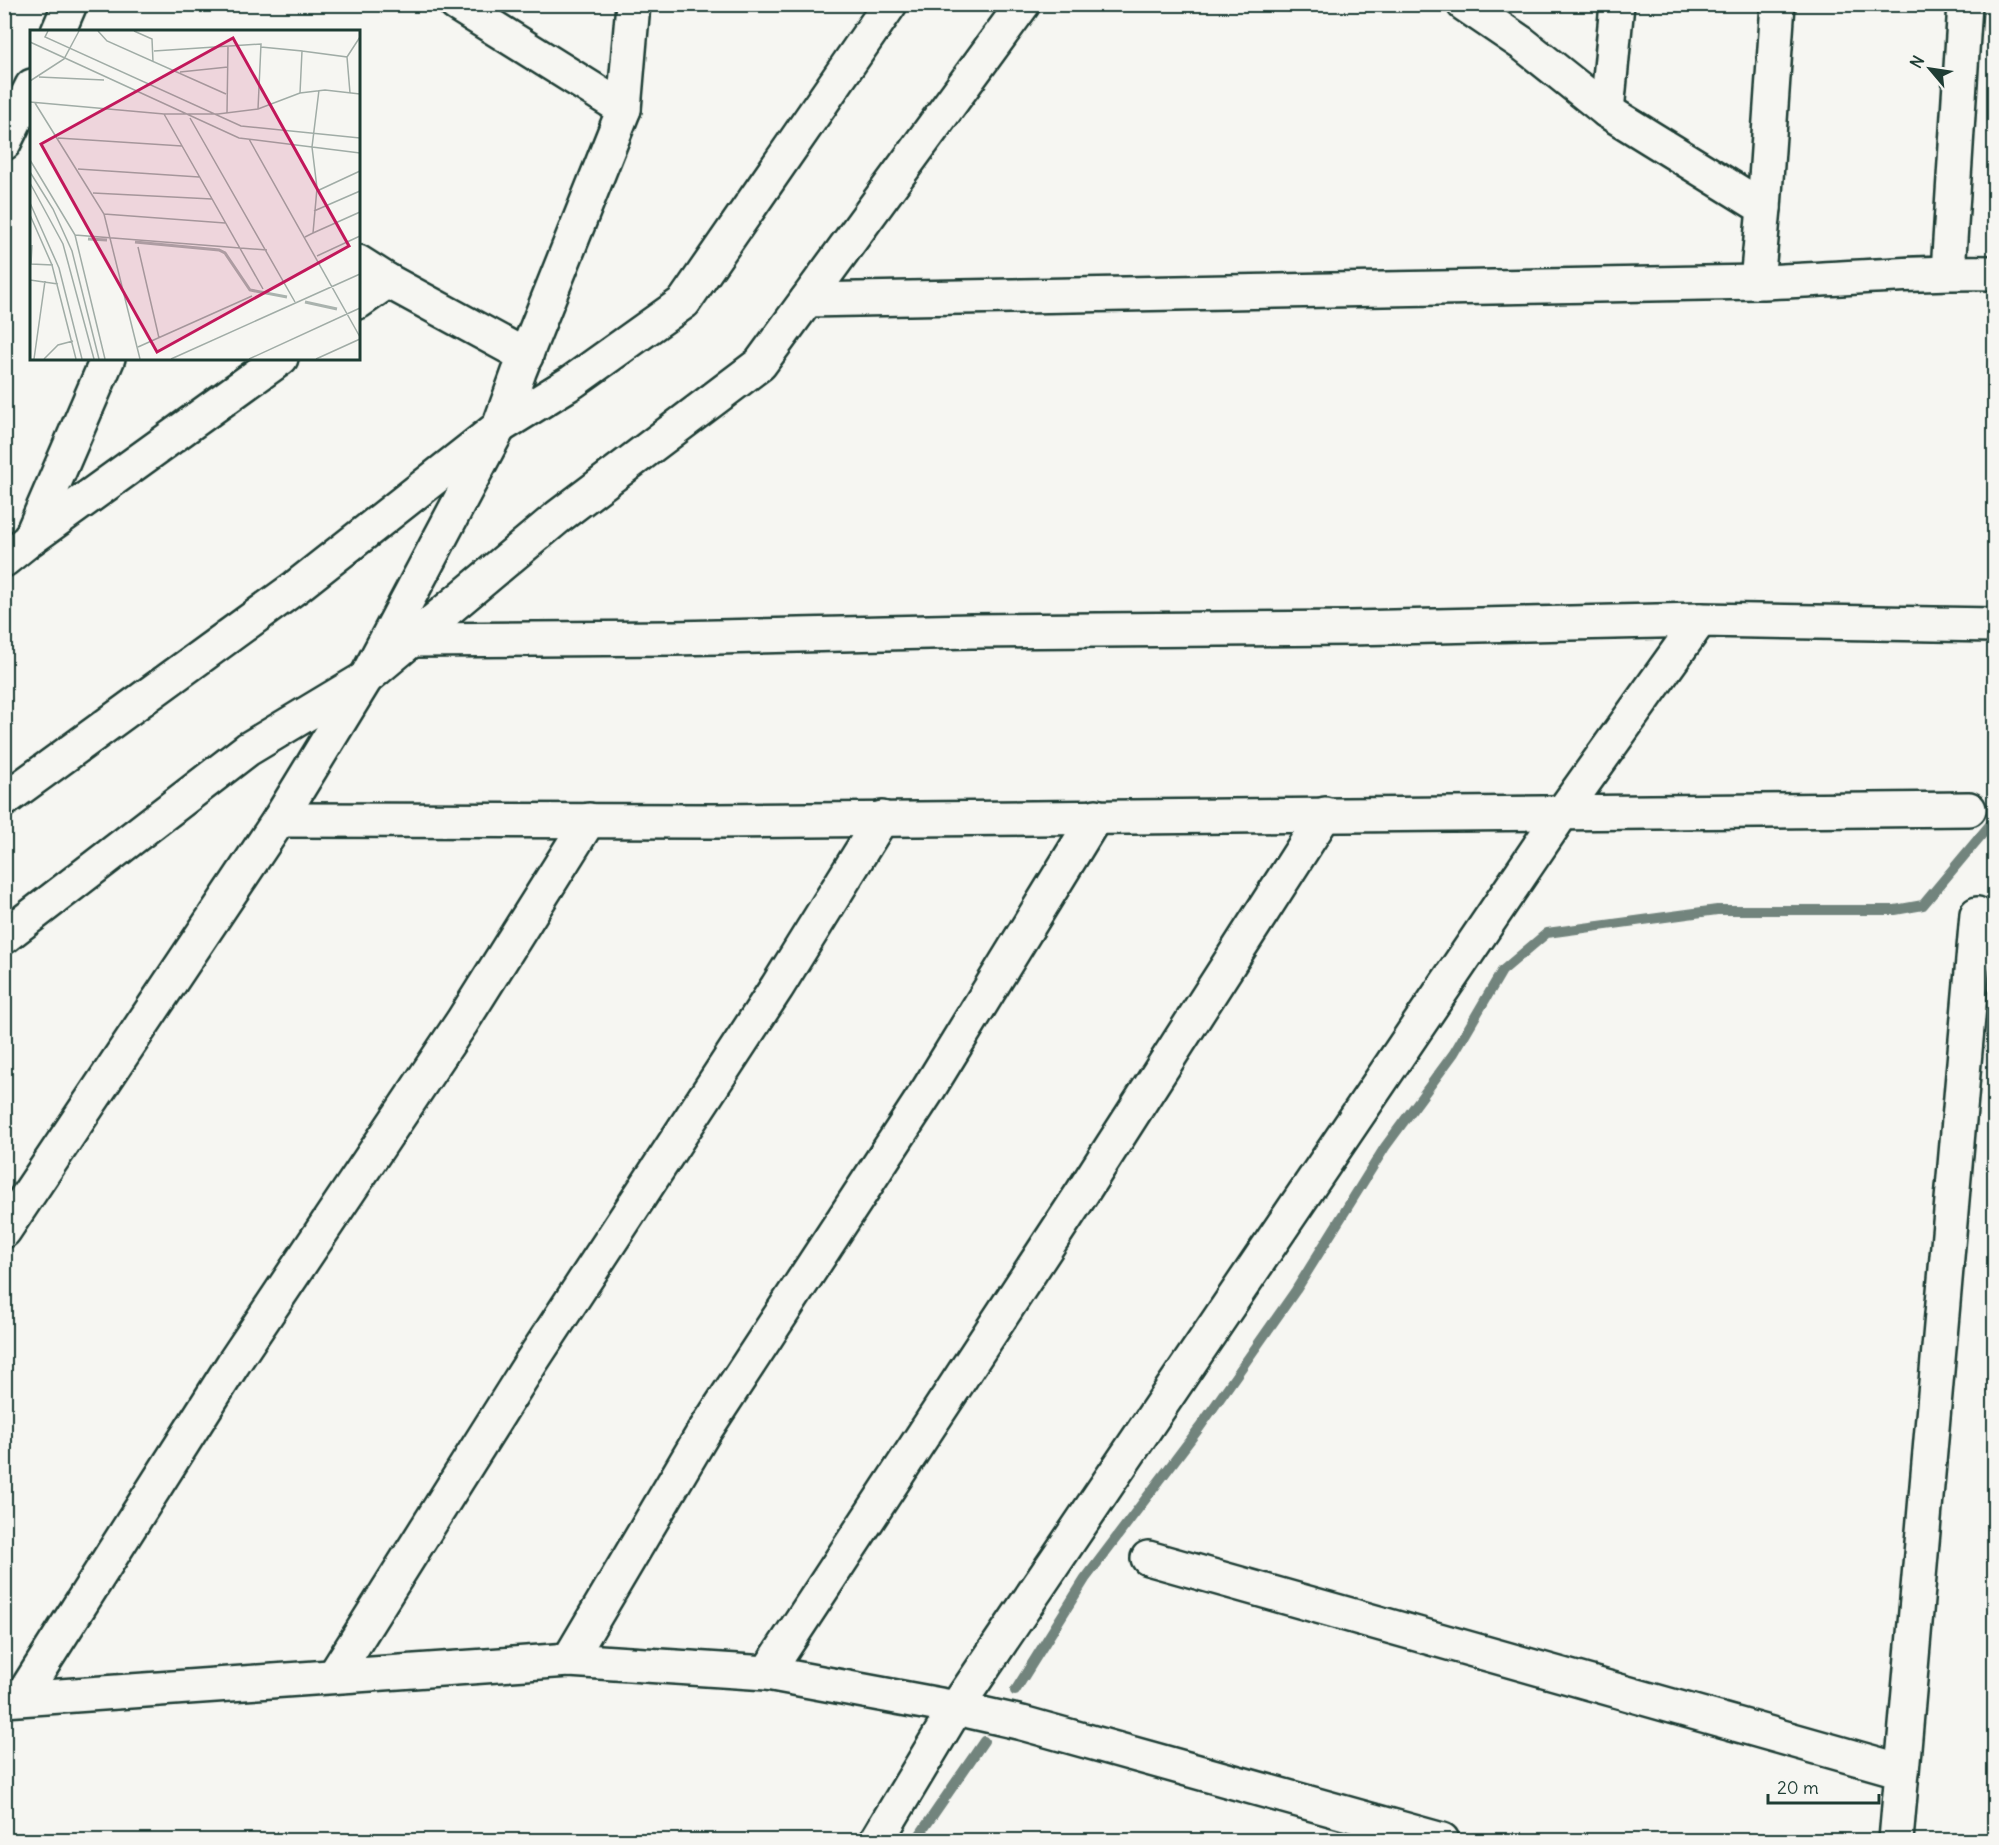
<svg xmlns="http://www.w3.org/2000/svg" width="1999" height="1845" font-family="Delius,sans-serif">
<rect width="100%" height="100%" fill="#f6f6f2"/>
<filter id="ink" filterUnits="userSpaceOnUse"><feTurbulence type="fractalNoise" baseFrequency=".0167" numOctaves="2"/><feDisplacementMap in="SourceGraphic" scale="12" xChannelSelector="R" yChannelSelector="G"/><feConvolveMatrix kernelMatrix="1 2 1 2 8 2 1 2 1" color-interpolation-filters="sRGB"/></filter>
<g filter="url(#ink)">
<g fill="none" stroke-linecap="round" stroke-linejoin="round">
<!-- stream -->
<g stroke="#72847d" stroke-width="10">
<path d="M1015 1691 1085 1579 1200 1427 1296 1290 1385 1147 1454 1053 1502 971 1547 933 1717 910H1895L1923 905 1994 820"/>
<path d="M916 1840 984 1741"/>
</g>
<defs>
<g id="minor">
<path d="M456 4 624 109"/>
<path d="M1464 4 1523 44 1607 111 1764 208 1757 282"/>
<path d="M58 32 70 4"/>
<path d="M1607 111 1617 4"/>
<path d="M4 143 32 86"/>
<path d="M1764 208 1778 4"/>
<path d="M358 262 388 281 526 356"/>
<path d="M1948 272 1965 4"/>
<path d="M807 300 1757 282C1836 280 1915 271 1994 273"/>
<path d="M358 302 388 281"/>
<path d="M30 539 108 358"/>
<path d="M4 560 29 540 281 358"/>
<path d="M411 640 674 638 972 631 1350 628 1700 620 1994 625"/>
<path d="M4 800 296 587 499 427 572 382 684 302 890 4"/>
<path d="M279 820 714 821 1969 809"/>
<path d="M4 937 248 749 366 678 558 517 760 364 1023 4"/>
<path d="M1148 1558 1902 1771"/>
<path d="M569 1660 702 1435 928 1090 1096 816"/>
<path d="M767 1673 1082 1193 1325 814"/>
<path d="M334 1676 532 1361 777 987 882 818"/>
<path d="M21 1698 233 1364 462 1022 589 820"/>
<path d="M4 1700 569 1660 767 1673 956 1708 1022 1723 1442 1840"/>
<path d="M877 1840 956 1708 1562 813 1700 620"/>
<path d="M1896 1840 1977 914"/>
</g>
<path id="tertiary" d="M4 1231 279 820 366 678 499 427 519 372 624 109 633 4"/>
</defs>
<!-- minor casing -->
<use href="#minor" stroke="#1f3d34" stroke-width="38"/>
<!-- tertiary casing -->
<use href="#tertiary" stroke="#1f3d34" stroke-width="38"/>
<!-- minor -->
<use href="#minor" stroke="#f6f6f2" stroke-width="33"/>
<!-- tertiary -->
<use href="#tertiary" stroke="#f6f6f2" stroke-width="33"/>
</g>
</g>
<!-- overview -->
<g transform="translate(30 30)">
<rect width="330" height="330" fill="#f6f6f2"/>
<path fill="none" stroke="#aab3ae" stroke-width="3" d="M58 209 77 210M105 212 189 220 195 223 220 260 257 267M275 272 307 279"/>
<path fill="none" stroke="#a0aca6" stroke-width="1.5" d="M18 1 15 7 211 96 330 108M68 1 77 11 196 64M104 1 122 9 123 32M0 12 209 108 330 123M231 17 272 21 270 63M124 21 231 14 228 79M272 21 317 27 320 63M317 27 330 7M150 42 198 37M9 47 74 50M0 51 34 29 49 1M0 72 134 84H188L228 79 270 63 295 60 330 64M5 73 74 184 110 329M197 83 198 16M134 84 233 259M160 88 265 272M28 108 152 116M219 109 330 307M0 130 45 205 237 220M48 139 169 147M0 142 23 179 42 221 69 329M0 153 33 214 64 329M287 161 330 141M63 163 182 169M0 173 29 238 52 329M284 181 330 161M74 184 195 193M0 185 22 235 46 329M283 203 330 182M45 205 75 329M275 207 283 203 287 158 282 117 289 60M2 215 1 234 23 235M108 217 129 308M287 226 330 206M0 250 28 254M108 317 222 266M4 329 15 251M14 329 28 315 43 311M141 329 330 244M219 329 330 278M286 329 330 309"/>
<path fill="#c2185b" fill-opacity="0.15" stroke="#c2185b" stroke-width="3" d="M203 8 319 216 127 322 11 114Z"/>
<rect width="330" height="330" fill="none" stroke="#1f3d34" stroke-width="3"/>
</g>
<!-- margin -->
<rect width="1999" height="1845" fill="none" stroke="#f6f6f2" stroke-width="24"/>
<rect x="12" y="12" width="1975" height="1821" fill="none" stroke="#1f3d34" stroke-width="2" filter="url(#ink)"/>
<!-- north arrow -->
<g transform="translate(1930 69) rotate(299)" stroke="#f6f6f2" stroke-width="4.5" paint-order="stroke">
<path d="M0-4.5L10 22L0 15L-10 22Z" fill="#1f3d34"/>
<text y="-9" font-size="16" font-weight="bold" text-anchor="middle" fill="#1f3d34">N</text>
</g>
<!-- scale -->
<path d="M1768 1794v9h111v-9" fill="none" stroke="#1f3d34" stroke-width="3"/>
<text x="1777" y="1794" font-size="18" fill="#1f3d34" stroke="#f6f6f2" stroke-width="4.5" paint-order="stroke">20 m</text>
</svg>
